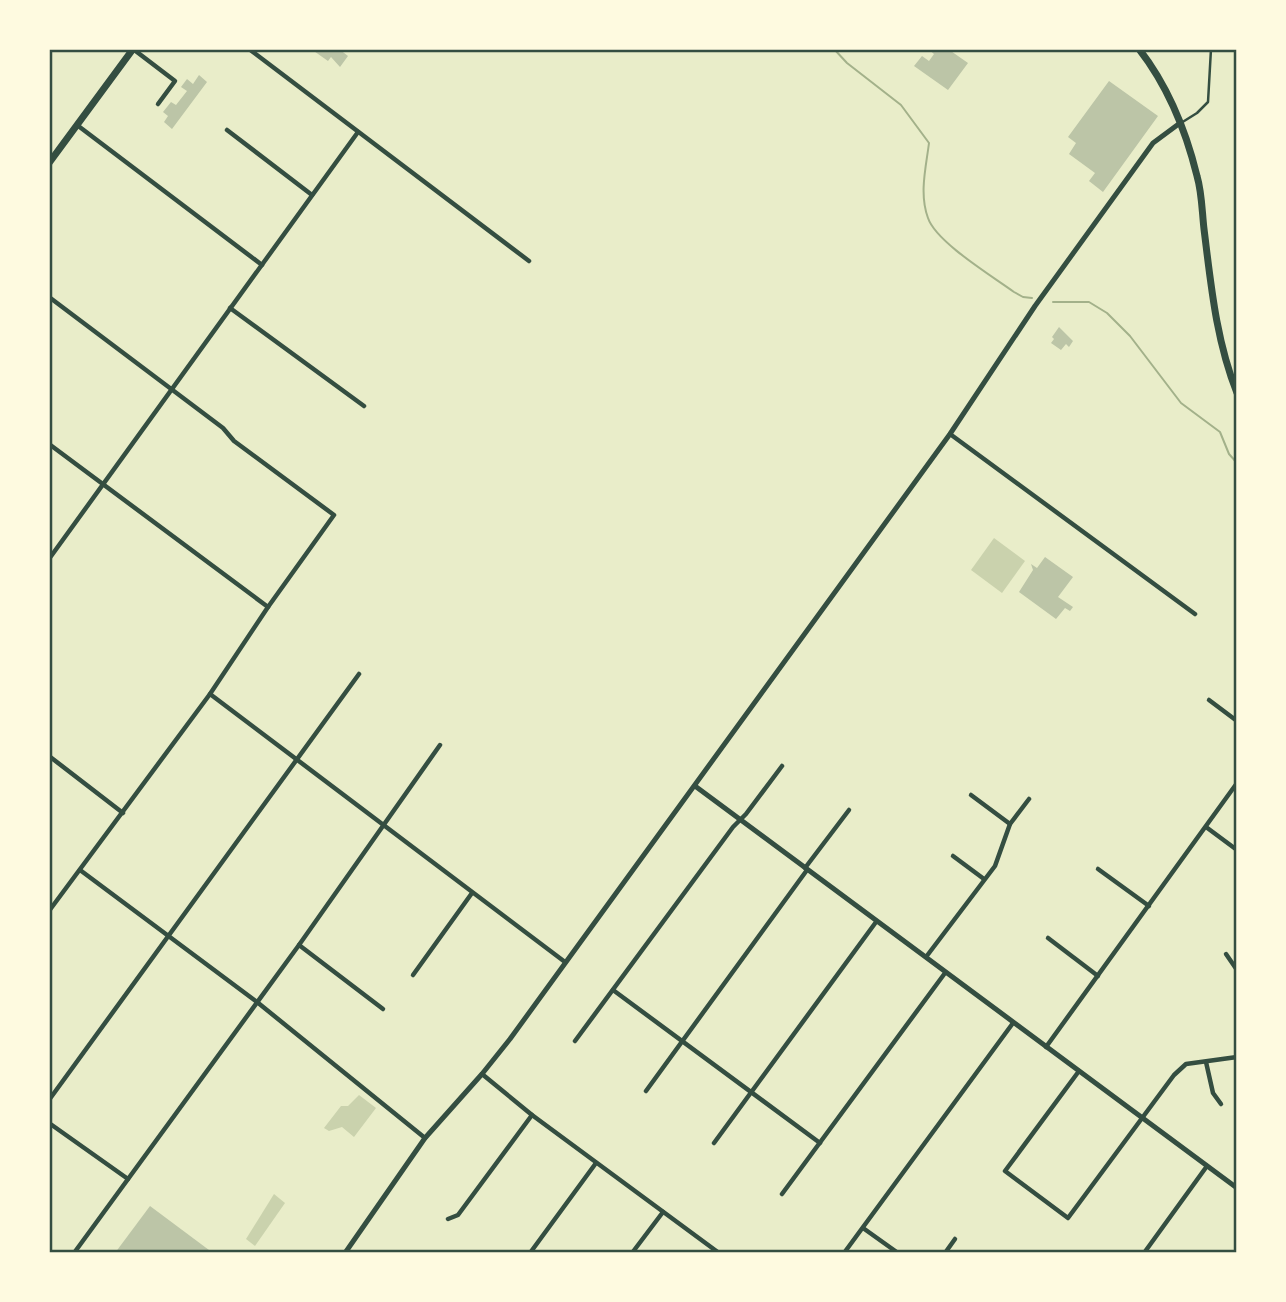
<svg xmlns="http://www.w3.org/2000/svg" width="1286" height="1302" font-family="Lora,serif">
<rect width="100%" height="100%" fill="#e9edc9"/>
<!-- green -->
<g fill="#cad2ad">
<path d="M994 538 1025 561 1002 593 971 570Z"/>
<path d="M359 1095 376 1108 354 1137 342 1127 329 1131 324 1128 341 1106H348Z"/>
<path d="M274 1194 285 1203 255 1246 246 1239Z"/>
</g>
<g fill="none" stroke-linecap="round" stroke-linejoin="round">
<!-- stream -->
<g stroke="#a3b18a" stroke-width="2">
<path d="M834 49 847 63 901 105 929 143C926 167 919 194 928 218 936 242 992 276 1014 292L1023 297 1032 298"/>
<path d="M1053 302H1089L1107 313 1130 336 1181 403 1220 432 1229 454 1237 463"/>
</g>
</g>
<!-- building -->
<g fill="#bcc5a7">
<path d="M311 49H339L348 56 340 67 331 57 328 61Z"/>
<path d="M928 49H948L968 63 948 90 914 66 922 56 929 61 934 54Z"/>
<path d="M199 75 207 82 172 129 164 122 168 116 163 112 171 102 176 105 187 91 181 87 187 79 193 84Z"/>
<path d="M1109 81 1158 116 1103 192 1089 181 1095 173 1069 154 1076 143 1068 137Z"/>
<path d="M1059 327 1073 341 1069 347 1066 344 1061 350 1051 343 1054 339 1052 337Z"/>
<path d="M1045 557 1073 577 1058 597 1073 607 1070 611 1065 608 1056 619 1019 592 1033 570 1031 564 1037 568Z"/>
<path d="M150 1206 213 1253H115Z"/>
</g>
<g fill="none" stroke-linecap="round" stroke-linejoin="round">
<!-- service -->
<path stroke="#344e41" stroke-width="2.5" d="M1181 123 1197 113 1208 102 1211 49"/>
<!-- minor -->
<g stroke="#344e41" stroke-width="4.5">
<path d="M133 49 175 81 158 104"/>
<path d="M249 49 529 261"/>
<path d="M77 125 262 265"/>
<path d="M227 130 312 195"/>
<path d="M49 297 223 428 234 441 334 515 268 607 210 694 49 911"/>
<path d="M230 308 364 406"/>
<path d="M950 434 1195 614"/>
<path d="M49 444 268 607"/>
<path d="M49 559 358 132"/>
<path d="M210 694 565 962"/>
<path d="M1209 700 1237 721"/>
<path d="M49 756 123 813"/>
<path d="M971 795 1010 824"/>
<path d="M1206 827 1237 850"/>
<path d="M953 856 984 879"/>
<path d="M805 868 849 810"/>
<path d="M1098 869 1149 906"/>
<path d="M80 870 257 1002 425 1138"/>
<path d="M1048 938 1098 976"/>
<path d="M299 945 383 1009"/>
<path d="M1226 954 1237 970"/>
<path d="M926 957 995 866 1010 824 1029 799"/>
<path d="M413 975 472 893"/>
<path d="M613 990 820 1143"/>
<path d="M575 1041 733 827 746 814 782 766"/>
<path d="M1046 1047 1237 783"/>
<path d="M1206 1062 1213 1093 1221 1104"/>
<path d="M1079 1071 1005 1171 1068 1218 1174 1075 1186 1064 1237 1057"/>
<path d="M482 1074 532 1115 719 1253"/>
<path d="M646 1091 807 870"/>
<path d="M49 1100 359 674"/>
<path d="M49 1123 128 1179"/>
<path d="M714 1143 876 922"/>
<path d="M782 1194 945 973"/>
<path d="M448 1219 458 1215 532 1115"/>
<path d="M863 1228 898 1253"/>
<path d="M74 1253 299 945 440 745"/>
<path d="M530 1253 596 1163"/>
<path d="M632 1253 663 1212"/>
<path d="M844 1253 1013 1023"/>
<path d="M945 1253 955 1239"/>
<path d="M1144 1253 1207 1166"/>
</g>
<!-- tertiary -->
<g stroke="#344e41" stroke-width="5">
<path d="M695 786 1237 1188"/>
<path d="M345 1253 425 1138 482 1074 510 1039 950 434 1035 306 1153 143 1180 123"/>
</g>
<!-- primary -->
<g stroke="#344e41" stroke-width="7">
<path d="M1139 49C1167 85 1186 131 1197 176 1202 193 1202 212 1204 229 1211 285 1216 340 1237 393"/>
<path d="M49 163 133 49"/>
</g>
</g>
<!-- border -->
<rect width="1286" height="1302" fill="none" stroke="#fefae0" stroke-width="102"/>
<rect x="51" y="51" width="1184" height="1200" fill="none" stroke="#344e41" stroke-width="2.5"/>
</svg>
